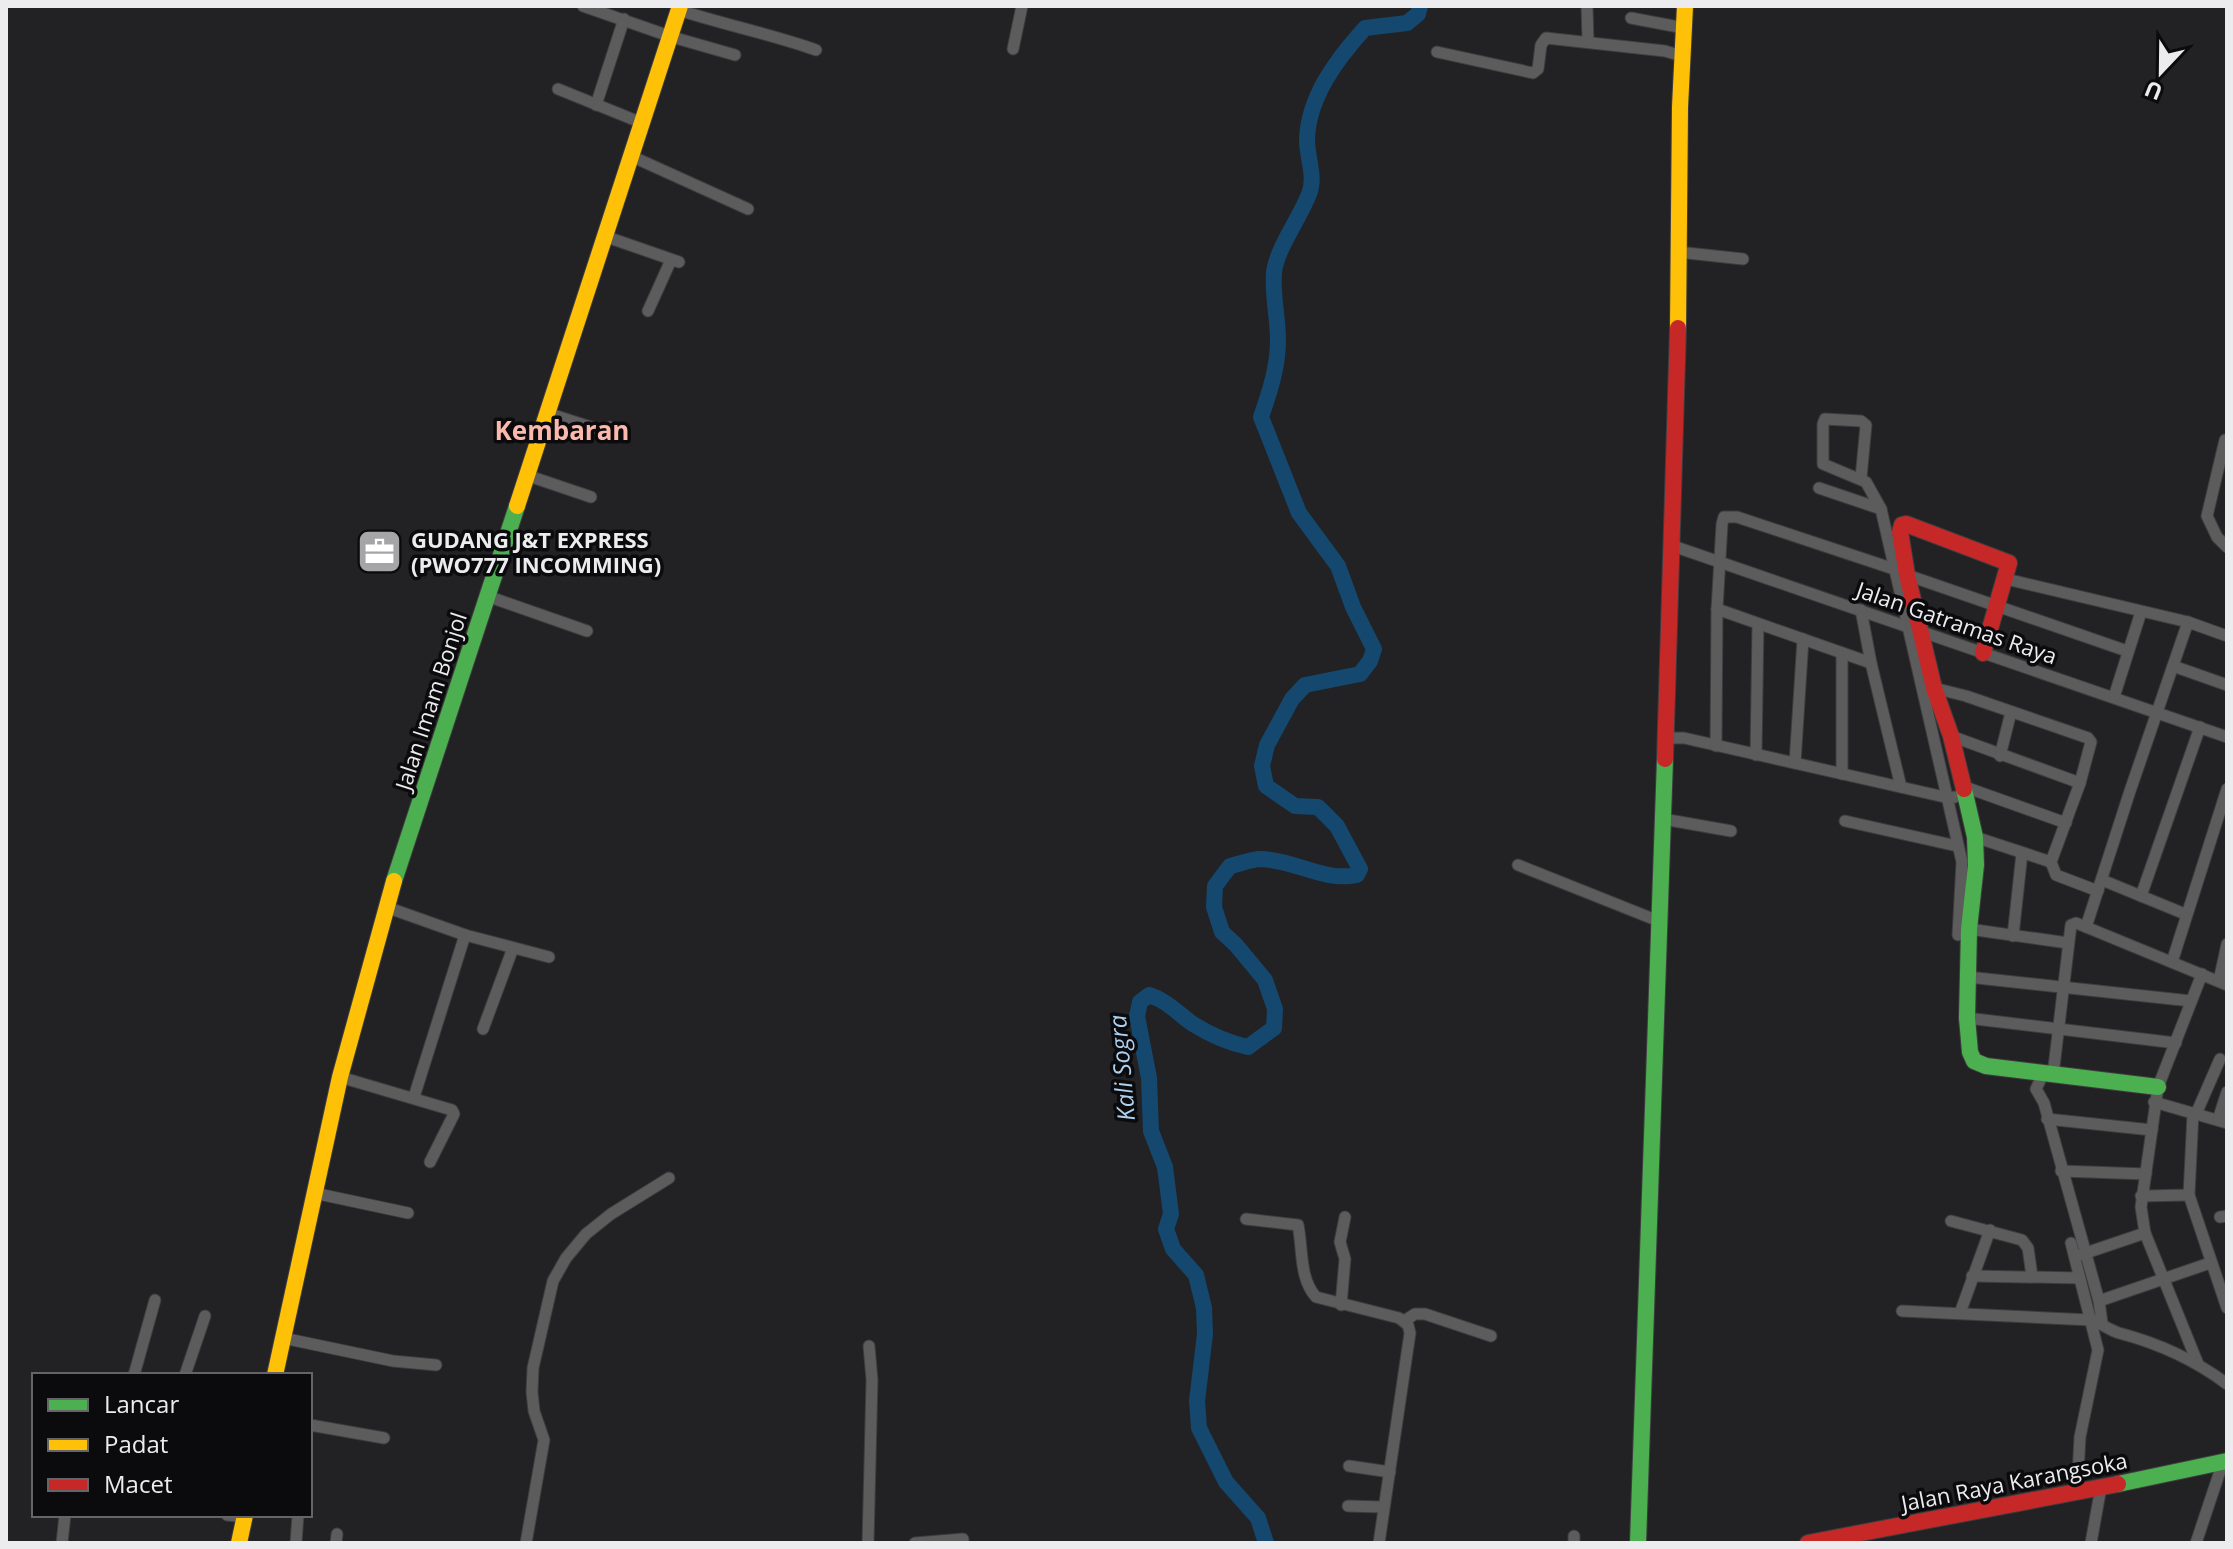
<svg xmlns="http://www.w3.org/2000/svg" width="2233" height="1549" font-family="'Open Sans',sans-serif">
<rect width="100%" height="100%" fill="#222224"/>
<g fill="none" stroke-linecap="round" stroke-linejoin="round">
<!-- river -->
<path stroke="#15486e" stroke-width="16" d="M1266 1543 1258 1518 1226 1482 1199 1428 1197 1401 1205 1334 1204 1308 1196 1275 1173 1249 1166 1229 1171 1214 1165 1167 1151 1131 1149 1078 1137 1016 1140 1002 1149 995C1168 1001 1177 1013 1193 1024 1209 1034 1229 1043 1248 1047L1274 1028 1275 1009 1265 980 1236 945 1222 932 1214 907 1215 886 1230 866C1240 864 1251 859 1261 859 1295 860 1324 882 1357 875L1360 869 1337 826 1318 807 1295 806 1266 786 1262 766 1267 745 1292 699 1305 685 1360 674 1370 661 1374 649 1353 607 1338 566 1299 513 1261 417C1270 391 1278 367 1278 340 1278 317 1272 295 1274 272 1277 248 1300 218 1309 194 1316 177 1307 158 1307 140 1308 97 1337 59 1365 28L1407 23 1418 14 1420 6"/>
<defs>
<g id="street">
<path d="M583 6 672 37 735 55"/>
<path d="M1587 6 1588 42"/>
<path d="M679 10C725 25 771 34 816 50"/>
<path d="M1631 18 1684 28"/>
<path d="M1013 49 1022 6"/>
<path d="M1437 52 1533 73 1538 69 1541 45 1546 38 1665 51 1682 56"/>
<path d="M558 89 642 123"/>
<path d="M596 105 624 19"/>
<path d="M631 156 748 209"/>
<path d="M604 236 679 262"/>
<path d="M1678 252 1743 259"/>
<path d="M648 311 671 260"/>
<path d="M547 413 603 431 610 427"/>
<path d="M2225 440 2207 516 2217 537 2227 547"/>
<path d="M526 475 591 497"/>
<path d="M1861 478 1866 425 1861 421 1825 419 1823 424V464L1866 482 1881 509 1962 862 1958 935"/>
<path d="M1819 488 1881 509"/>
<path d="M1673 546 2227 737"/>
<path d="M1907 575 2127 651"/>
<path d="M2006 579 2188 622 2227 636"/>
<path d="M487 596 587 631"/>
<path d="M1717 609 1871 663"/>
<path d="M1861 610 1871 663 1901 787"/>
<path d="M2173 666 2227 685"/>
<path d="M1934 688 1966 696 2088 738 2091 742 2080 783 2051 862 1975 837"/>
<path d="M2114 697 2141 612"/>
<path d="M1951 736 2080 783"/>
<path d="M1666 738H1684L1949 798 1955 797"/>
<path d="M1716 746 1717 609 1722 524 1724 517H1737L1894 569"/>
<path d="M1756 755 1758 624"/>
<path d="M2000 756 2011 712"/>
<path d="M1795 763 1803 639"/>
<path d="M1842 774V653"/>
<path d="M1965 787 2066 823"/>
<path d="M1663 819 1731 831"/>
<path d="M1845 821 1957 846"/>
<path d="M2051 862 2056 875 2098 891"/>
<path d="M1518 865 1661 922"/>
<path d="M2102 880 2185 914"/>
<path d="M2141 896 2200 727"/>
<path d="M386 907 465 935 414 1097"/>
<path d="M2086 927 2130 791 2188 622"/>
<path d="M1969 929 2068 943"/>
<path d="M465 935 549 957"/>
<path d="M2013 936 2022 853"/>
<path d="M2172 962 2227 789"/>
<path d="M1968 977 2191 1001"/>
<path d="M2219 981 2227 944"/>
<path d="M1967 1018 2176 1043"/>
<path d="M483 1029 513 948"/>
<path d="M2043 1074 2036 1089 2044 1103 2099 1301 2102 1323"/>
<path d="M2053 1075 2071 925 2076 923 2086 927 2227 985"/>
<path d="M340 1077 452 1110 454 1114 430 1162"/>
<path d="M2154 1102 2227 1123"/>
<path d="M2193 1113 2189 1195 2227 1308"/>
<path d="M2196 1114 2220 1059"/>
<path d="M2047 1119 2152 1130"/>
<path d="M2218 1120 2227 1092"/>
<path d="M2061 1171 2146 1174"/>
<path d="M314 1193 408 1213"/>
<path d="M2141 1196 2189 1195"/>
<path d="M2220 1217 2227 1216"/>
<path d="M1246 1219 1298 1225C1303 1249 1299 1278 1316 1297L1399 1318 1408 1325 1410 1333 1379 1543"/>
<path d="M1951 1221 2022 1240 2028 1248 2032 1276"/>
<path d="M2071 1243 2098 1350 2080 1437 2077 1492"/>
<path d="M2077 1256 2145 1233"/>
<path d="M1972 1276 2080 1278"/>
<path d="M2099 1301 2210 1263"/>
<path d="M1341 1305 1345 1259 1340 1242 1345 1217"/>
<path d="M1902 1311 2091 1320C2101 1323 2109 1330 2119 1333 2157 1343 2195 1360 2227 1384"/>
<path d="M1960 1313 1990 1230"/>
<path d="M1404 1321 1415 1314H1425L1491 1336"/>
<path d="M283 1338 393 1361 436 1365"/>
<path d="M2198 1364 2145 1233 2141 1207 2158 1087 2202 974"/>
<path d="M134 1375 155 1300"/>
<path d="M185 1375 205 1316"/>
<path d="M310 1425 384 1438"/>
<path d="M1349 1466 1390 1472"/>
<path d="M1348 1506 1382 1507"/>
<path d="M227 1515 245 1517"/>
<path d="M1574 1536V1543"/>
<path d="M62 1543 65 1515"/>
<path d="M296 1543 298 1515"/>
<path d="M336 1543 337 1534"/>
<path d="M526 1543 544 1440 534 1411 532 1392 533 1368 553 1281 566 1258 586 1234 611 1214 669 1178"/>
<path d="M868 1543 872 1380 869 1346"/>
<path d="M915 1543 963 1539V1543"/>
<path d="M2091 1543 2101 1487"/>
<path d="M2196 1543 2223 1462"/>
</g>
<g id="fast">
<path d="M1964 789 1975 837 1976 865 1969 929 1967 1018 1970 1052 1974 1061 1986 1066 2158 1087"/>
<path d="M394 881 517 506"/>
<path d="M2118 1484 2227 1461"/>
<path d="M1638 1543 1665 759"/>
</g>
<g id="slow">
<path d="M1678 328 1680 107 1685 6"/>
<path d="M517 506 680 6"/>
<path d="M275 1375 340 1077 394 881"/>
<path d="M239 1543 245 1515"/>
</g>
<g id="jam">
<path d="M1665 759 1678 328"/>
<path d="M1964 789 1951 736 1934 688 1907 575 1900 532 1902 525 1906 524 2009 563 1983 653"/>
<path d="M1808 1543 2118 1484"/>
</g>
</defs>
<!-- street casing -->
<use href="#street" stroke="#3d3d3f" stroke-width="13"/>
<!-- fast casing -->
<use href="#fast" stroke="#3d3d3f" stroke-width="18"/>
<!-- slow casing -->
<use href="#slow" stroke="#3d3d3f" stroke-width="18"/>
<!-- jam casing -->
<use href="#jam" stroke="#3d3d3f" stroke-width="18"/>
<!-- street -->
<use href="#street" stroke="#5c5c5d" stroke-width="11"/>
<!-- fast -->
<use href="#fast" stroke="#4caf50" stroke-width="16"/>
<!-- slow -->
<use href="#slow" stroke="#ffc107" stroke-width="16"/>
<!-- jam -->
<use href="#jam" stroke="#c62828" stroke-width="16"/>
</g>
<!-- icons -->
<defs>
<symbol id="office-square" viewBox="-11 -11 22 22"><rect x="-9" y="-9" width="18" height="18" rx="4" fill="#a5a5a8" stroke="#0b0b0d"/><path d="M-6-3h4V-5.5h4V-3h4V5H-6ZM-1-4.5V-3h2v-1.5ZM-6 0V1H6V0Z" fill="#fff"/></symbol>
</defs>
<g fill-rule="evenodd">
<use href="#office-square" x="354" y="526" width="51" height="51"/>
</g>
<g text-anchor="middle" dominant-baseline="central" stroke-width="7" stroke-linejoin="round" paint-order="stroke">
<!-- poi labels -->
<g font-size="22" font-weight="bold" fill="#ececef" stroke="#0b0b0d" text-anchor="start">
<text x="411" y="539">GUDANG J&amp;T EXPRESS<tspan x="411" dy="25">(PWO777 INCOMMING)</tspan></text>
</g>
<!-- street labels -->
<g font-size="22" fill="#ececef" stroke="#0b0b0d">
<text transform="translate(1957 622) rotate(19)">Jalan Gatramas Raya</text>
<text transform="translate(430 701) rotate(-72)">Jalan Imam Bonjol</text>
<text transform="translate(2014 1481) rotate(-11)">Jalan Raya Karangsoka</text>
</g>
<!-- water labels -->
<g font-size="24" font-style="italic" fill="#aed1ef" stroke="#0b0b0d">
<text transform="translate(1121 1068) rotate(-95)">Kali Sogra</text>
</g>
<!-- quarter labels -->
<g font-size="26" font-weight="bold" fill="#fbb8ac" stroke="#0b0b0d">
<text x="562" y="430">Kembaran</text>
</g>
</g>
<!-- border -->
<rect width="2233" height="1549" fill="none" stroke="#ececef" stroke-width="16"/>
<!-- legend -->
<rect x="32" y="1373" width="280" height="144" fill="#0b0b0d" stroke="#656567" stroke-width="2"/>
<rect x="48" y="1399" width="40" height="12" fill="#4caf50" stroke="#656567" stroke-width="2"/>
<text x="104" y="1413" font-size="24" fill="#ececef">Lancar</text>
<rect x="48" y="1439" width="40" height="12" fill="#ffc107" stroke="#656567" stroke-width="2"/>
<text x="104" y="1453" font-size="24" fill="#ececef">Padat</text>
<rect x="48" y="1479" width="40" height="12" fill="#c62828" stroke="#656567" stroke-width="2"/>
<text x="104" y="1493" font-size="24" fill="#ececef">Macet</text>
<!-- north arrow -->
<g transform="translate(2161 72) rotate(202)" stroke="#0b0b0d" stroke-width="6" paint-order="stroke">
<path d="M0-6L14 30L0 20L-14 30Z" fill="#ececef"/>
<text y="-12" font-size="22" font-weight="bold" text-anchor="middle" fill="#ececef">U</text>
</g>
</svg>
